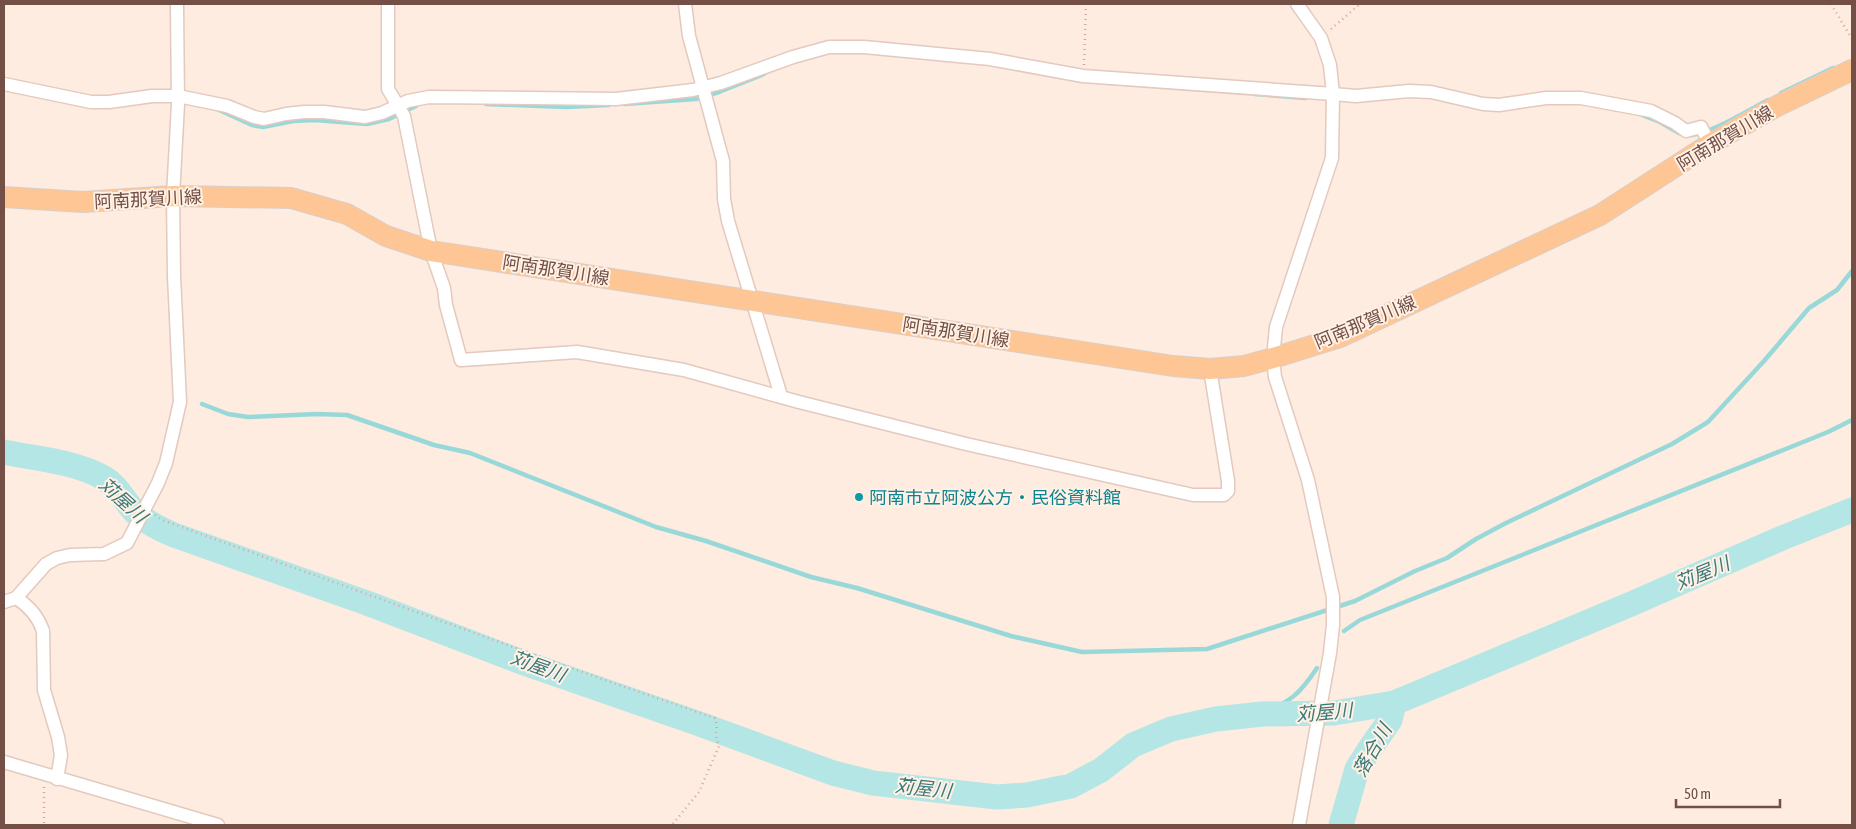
<svg xmlns="http://www.w3.org/2000/svg" width="1856" height="829" font-family="'Asap Condensed','Noto Sans JP',sans-serif">
<rect width="100%" height="100%" fill="#fdecdf"/>
<g fill="none" stroke-linecap="round" stroke-linejoin="round">
<!-- stream -->
<g stroke="#99d8d8" stroke-width="4.5">
<path d="M1781 93 1833 68"/>
<path d="M1255 94 1305 98"/>
<path d="M486 104 566 107 609 105"/>
<path d="M624 104 696 99 719 92 764 74"/>
<path d="M217 109 252 125 263 127 293 121 314 120 367 124 389 119 416 106"/>
<path d="M1642 115 1660 122 1679 133"/>
<path d="M1691 135C1710 134 1749 110 1768 100"/>
<path d="M202 404 228 414 248 417 317 414 347 415 434 445 470 453 656 527 706 541 811 577 857 588 1011 636 1082 652 1207 649 1355 601 1415 571 1447 558 1476 539 1506 523 1672 444 1708 422 1764 361 1809 308 1837 290 1852 271"/>
<path d="M1344 631 1360 620 1828 432 1852 420"/>
<path d="M1262 714C1292 700 1299 695 1317 668"/>
</g>
<!-- river -->
<g stroke="#b3e6e5" stroke-width="25">
<path d="M4 452C36 459 74 461 104 478 118 486 124 501 135 512 147 523 160 529 174 535L367 603 524 663 694 722 833 773 873 783 997 797 1027 795 1071 786 1101 770 1133 745 1171 729 1216 719 1262 714 1334 713 1394 703 1631 604 1782 538 1852 510"/>
<path d="M1341 825 1357 769 1371 747 1390 720 1394 703"/>
</g>
<defs>
<g id="street">
<path d="M388 4V89L404 116 431 251 444 288 446 305 461 360 577 352 684 370 799 402 966 444 1193 495H1224L1228 491V481L1210 369"/>
<path d="M685 4 689 36 723 161 724 199 728 221 781 396"/>
<path d="M1297 4 1321 38 1330 65 1333 94 1332 158 1276 327 1273 358 1275 377 1308 480 1333 597V625L1330 653 1299 825"/>
<path d="M4 84 91 102H109L152 96H178L227 106 254 117 264 119 286 114 304 112H324L365 117 382 113 408 101 429 97 616 99 693 90 721 83 793 57 829 47H864L990 59 1083 76 1333 94 1356 96 1409 91 1431 92 1483 104 1499 105 1546 98H1581L1651 111 1675 123 1686 131 1701 127 1710 144"/>
<path d="M16 598C29 606 38 616 43 631L44 690 58 737 61 755 57 779"/>
<path d="M4 602 16 598 46 564 57 558 70 555 104 554 127 543 158 483 166 463 180 402 174 276 173 196 178 104 177 4"/>
<path d="M4 762 218 825"/>
</g>
<path id="primary" d="M4 197 83 202 173 196 291 198 347 214 386 236 431 251 1173 366 1210 369 1244 366 1273 358 1340 337 1600 215 1710 144 1777 106 1852 70"/>
</defs>
<!-- street casing -->
<use href="#street" stroke="#e3c9be" stroke-width="15"/>
<!-- primary casing -->
<use href="#primary" stroke="#d8cecb" stroke-width="22"/>
<!-- path -->
<g stroke="#d7a799" stroke-width="2.5" stroke-dasharray="1 4" stroke-linecap="butt">
<path d="M1831 4 1852 39"/>
<path d="M1331 29 1360 4"/>
<path d="M1084 65 1086 4"/>
<path d="M155 515 162 520 613 683 715 718C719 730 713 733 719 746L699 792 672 825"/>
<path d="M44 787V825"/>
</g>
<!-- street -->
<use href="#street" stroke="#fff" stroke-width="12"/>
<!-- primary -->
<use href="#primary" stroke="#fec694" stroke-width="20"/>
</g>
<!-- markers -->
<circle fill="#0f9aa8" stroke="#fff1e5" stroke-width="2" cx="859" cy="497" r="5"/>
<g text-anchor="middle" dominant-baseline="central" stroke-width="4" stroke-linejoin="round" paint-order="stroke">
<!-- street labels -->
<g font-size="18" fill="#734f46" stroke="#fff1e5">
<text transform="translate(1725 138) rotate(-31)">阿南那賀川線</text>
<text transform="translate(148 199) rotate(-3)">阿南那賀川線</text>
<text transform="translate(556 270) rotate(9)">阿南那賀川線</text>
<text transform="translate(1365 322) rotate(-23)">阿南那賀川線</text>
<text transform="translate(956 332) rotate(9)">阿南那賀川線</text>
</g>
<!-- culture labels -->
<g font-size="18" fill="#0d838f" stroke="#fff1e5" text-anchor="start">
<text x="869" y="497">阿南市立阿波公方・民俗資料館</text>
</g>
<!-- water labels -->
<g font-size="19" font-style="italic" fill="#3a7979" stroke="#fff1e5">
<text transform="translate(123 500) rotate(42)">苅屋川</text>
<text transform="translate(1702 573) rotate(-23)">苅屋川</text>
<text transform="translate(538 666) rotate(20)">苅屋川</text>
<text transform="translate(1324 712) rotate(-5)">苅屋川</text>
<text transform="translate(1372 750) rotate(-60)">落合川</text>
<text transform="translate(923 788) rotate(6)">苅屋川</text>
</g>
</g>
<!-- border -->
<rect width="1856" height="829" fill="none" stroke="#734f46" stroke-width="10"/>
<!-- scale -->
<path d="M1676 799v8h104v-8" fill="none" stroke="#734f46" stroke-width="2.5"/>
<text x="1684" y="799" font-size="15" fill="#734f46" stroke="#fff1e5" stroke-width="4" paint-order="stroke">50 m</text>
</svg>
